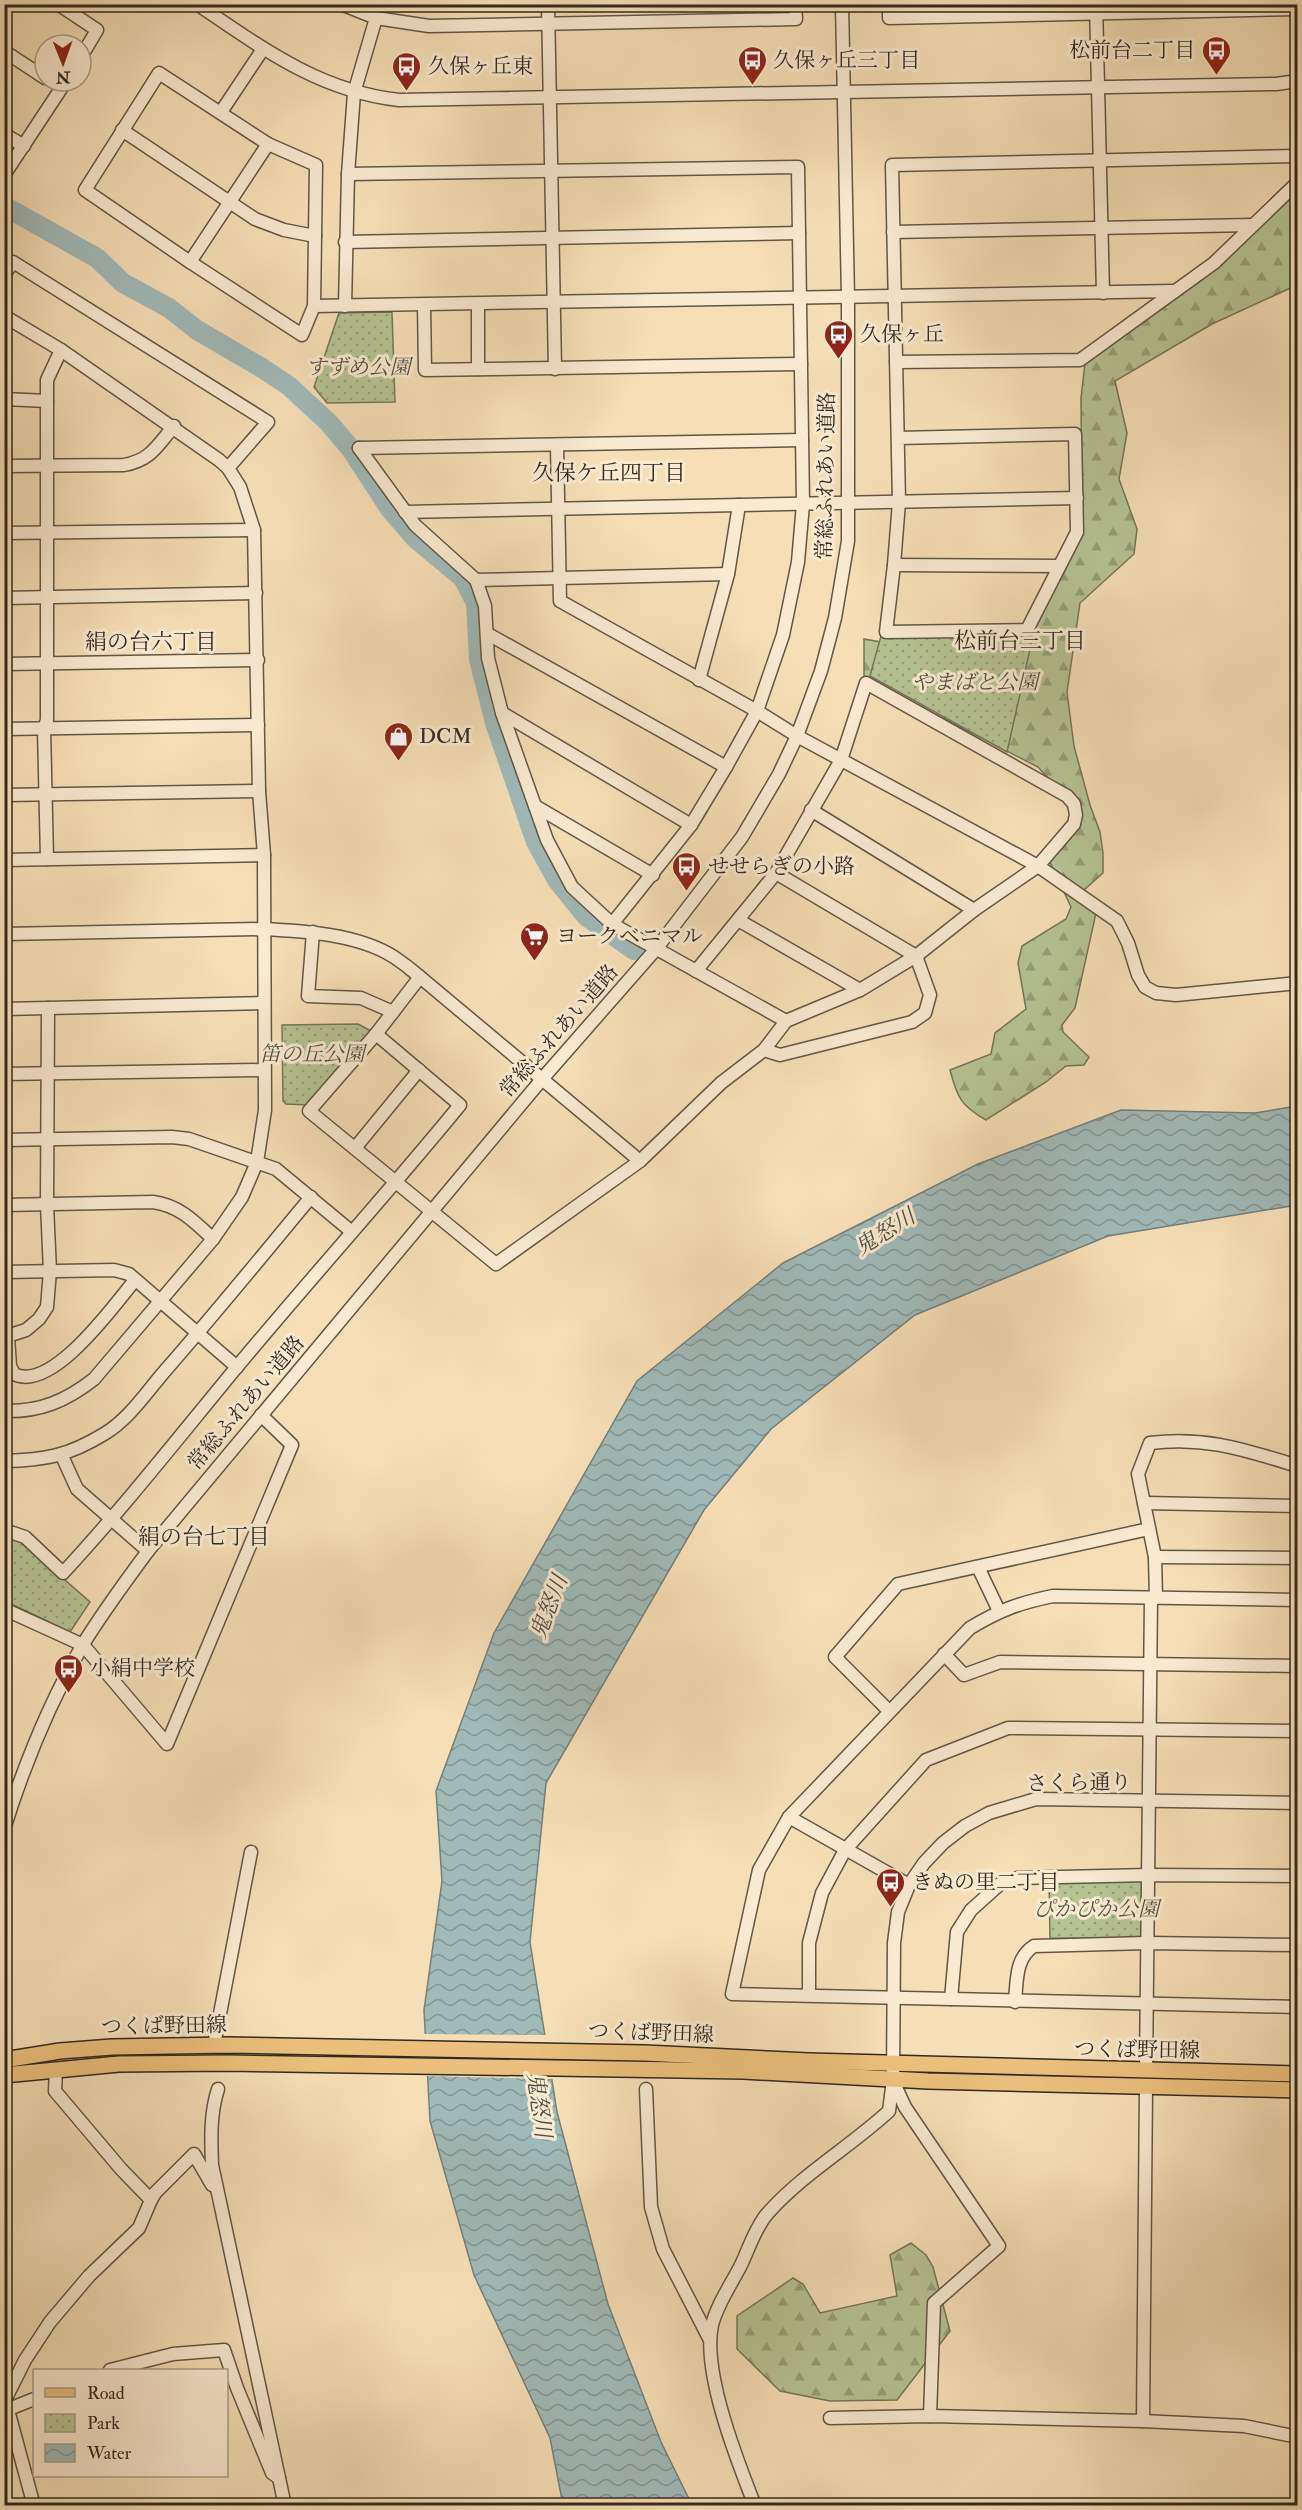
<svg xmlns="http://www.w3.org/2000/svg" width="1302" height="2510" font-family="'IM FELL Double Pica','Noto Serif JP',serif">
<defs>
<pattern id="forest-firs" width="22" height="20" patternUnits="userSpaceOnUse" patternTransform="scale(1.5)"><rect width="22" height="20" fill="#b6c393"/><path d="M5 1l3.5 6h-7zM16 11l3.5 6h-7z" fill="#959f78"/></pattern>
<pattern id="park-dots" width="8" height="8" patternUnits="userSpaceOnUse" patternTransform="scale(1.5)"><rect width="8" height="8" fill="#b6c393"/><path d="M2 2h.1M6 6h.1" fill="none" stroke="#959f78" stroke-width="1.8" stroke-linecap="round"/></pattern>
<pattern id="water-waves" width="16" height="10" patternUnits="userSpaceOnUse" patternTransform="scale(1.5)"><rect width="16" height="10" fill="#a0bab8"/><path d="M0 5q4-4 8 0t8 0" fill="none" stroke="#839795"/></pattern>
</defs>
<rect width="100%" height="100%" fill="#f6dfb7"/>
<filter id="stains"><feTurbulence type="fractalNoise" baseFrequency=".00333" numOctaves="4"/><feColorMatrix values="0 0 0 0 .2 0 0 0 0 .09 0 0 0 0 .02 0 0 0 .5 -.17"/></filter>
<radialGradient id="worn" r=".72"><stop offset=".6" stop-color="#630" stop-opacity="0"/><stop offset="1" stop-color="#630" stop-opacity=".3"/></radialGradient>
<!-- forest -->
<g fill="url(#forest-firs)" stroke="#74765a" stroke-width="1.5">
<path d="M1297 189 1298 283 1295 286 1212 324 1115 381 1127 433 1119 479 1137 529 1134 554 1080 603 1067 692 1074 746 1090 805 1100 832 1103 853V873L1084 890 1096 913 1075 1008 1062 1025 1063 1032 1089 1057 1084 1065 1066 1066 1046 1082 986 1120C961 1106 957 1097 950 1070L991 1054 995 1033 1026 1009 1018 963 1022 946 1066 919 1071 907 1050 862 1074 834 1081 814 1038 767 864 678V639L904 646 1011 639 1036 627 1082 532 1081 398 1085 363 1202 280Z"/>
<path d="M911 2243 926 2255 933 2267 950 2331 897 2400 830 2401 780 2391 737 2349V2316L793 2278 803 2284 820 2313 897 2296 890 2255Z"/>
</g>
<!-- park -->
<g fill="url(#park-dots)" stroke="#74765a" stroke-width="1.5">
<path d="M392 312 395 402 327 403 314 387 339 313Z"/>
<path d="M881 636H1033L1007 752 870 676Z"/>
<path d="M358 1024 371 1031 307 1105 286 1104 283 1101 282 1025Z"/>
<path d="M5 1535 18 1539 90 1602 70 1632 5 1601Z"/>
<path d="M1049 1879 1142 1881V1939L1050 1938Z"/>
</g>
<!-- water -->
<path fill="url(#water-waves)" stroke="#74807b" stroke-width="1.5" d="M1297 1106V1205L1108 1236 915 1315 771 1429 704 1510 546 1783 530 1942 557 2112 608 2304 661 2442 692 2505H563L550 2438 474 2275 430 2121 424 2010 442 1881 436 1791 494 1633 637 1381 783 1263 978 1164 1121 1110 1255 1113Z"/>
<!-- pier -->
<path fill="#f6dfb7" d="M422 2034 548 2035 554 2079 424 2076Z"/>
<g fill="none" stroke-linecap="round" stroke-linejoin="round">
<!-- river -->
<path stroke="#a0bab8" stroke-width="20" d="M4 206 97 258 123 283 169 308 197 330 262 368 289 386 329 423 351 449 390 509 415 538 463 578 476 603 479 659 495 723 536 842 557 880 586 916 634 950"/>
<defs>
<g id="minor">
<path d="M58 4 97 30 81 57"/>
<path d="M197 4C262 48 319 91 399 100L1276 84 1298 81"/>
<path d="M341 4 376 18 429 26 796 19 795 4"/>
<path d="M548 4 555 369"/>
<path d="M889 4V18L1298 9"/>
<path d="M1096 4 1103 293"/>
<path d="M4 51 45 78"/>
<path d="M159 73 268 144 316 165 314 306 302 335 190 262 85 190Z"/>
<path d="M221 112 263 49"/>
<path d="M122 130 255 219 284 230 315 236"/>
<path d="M4 134 24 146"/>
<path d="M348 174 798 167 803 504 798 562 783 635 757 711 726 767 691 825 612 924"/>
<path d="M4 175 66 81"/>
<path d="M893 232 1253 225"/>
<path d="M345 242 799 233"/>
<path d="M190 262 268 144"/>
<path d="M4 275 13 262 268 422 228 468"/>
<path d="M424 305 425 370 801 364"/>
<path d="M314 306 1174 291"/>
<path d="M345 306 348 174 354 93 376 18"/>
<path d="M4 316 61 350 219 460 228 468 240 487 254 530 259 791 264 855 265 1110 257 1162 242 1197 213 1239 94 1379C66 1401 40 1412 4 1411"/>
<path d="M896 362 1080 360 1214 263 1298 182"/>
<path d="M478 369V305"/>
<path d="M4 399 47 401"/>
<path d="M898 438 1075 434 1077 532 1027 630 886 632 894 565 899 502 892 165 1298 156"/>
<path d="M557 445 560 601 757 711 797 736 1038 866 1117 921 1128 943 1138 975 1145 987 1156 993 1176 995 1298 983"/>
<path d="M359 448 415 525 476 580 485 606 488 658 502 713 547 840 572 887 612 924 786 1021"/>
<path d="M359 448 802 440"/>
<path d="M4 466 124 465C151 460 157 446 174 426"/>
<path d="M405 512 1077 498"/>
<path d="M4 533 254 530"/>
<path d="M894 565 1059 566"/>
<path d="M476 580 728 574"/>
<path d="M4 598 256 593"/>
<path d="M488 634 726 767"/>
<path d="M4 664 258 660"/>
<path d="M699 680 728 574 739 505"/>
<path d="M502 713 691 825"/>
<path d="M4 729 258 725"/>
<path d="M4 795 259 791"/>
<path d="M535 806 653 875"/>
<path d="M811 810 974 910"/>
<path d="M47 859 44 729 47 720V380L61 350"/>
<path d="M4 860 264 855"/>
<path d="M738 920 860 990"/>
<path d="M313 932 308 996 361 998 393 1012"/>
<path d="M4 934 262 929C304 931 358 934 394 957 403 963 412 970 420 977L640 1161"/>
<path d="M420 977 376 1034 309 1111 496 1264 640 1161 721 1083 764 1050 786 1021 860 990 916 956 974 910 1038 866 1074 824 1076 815 1074 804 1067 796 866 683 841 760 784 859 776 873 696 971"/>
<path d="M4 1009 264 1003"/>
<path d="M764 1050 780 1055 912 1022 925 1013 930 995 916 956 776 873"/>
<path d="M4 1074 264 1070"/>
<path d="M4 1140 172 1137 189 1139 276 1169 352 1232"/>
<path d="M355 1148 419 1070"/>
<path d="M4 1205 153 1202C180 1206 194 1221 213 1239"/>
<path d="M4 1272 114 1270 129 1274 237 1367"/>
<path d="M4 1337 26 1330 39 1319 47 1307 50 1271 47 1205 48 1008"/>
<path d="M8 1337 10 1366 14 1374C52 1393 115 1304 135 1280"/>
<path d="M62 1456 77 1489 148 1551"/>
<path d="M4 1461C45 1460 68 1456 104 1434 128 1420 146 1393 164 1372 214 1315 262 1256 311 1197"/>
<path d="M1144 1503 1298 1506"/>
<path d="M4 1530 25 1537 63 1573C124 1507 179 1437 236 1368 310 1279 387 1194 460 1105L376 1034"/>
<path d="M1155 1557 1298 1558"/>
<path d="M978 1567 999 1611"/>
<path d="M1156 1598 1155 1557 1138 1474 1150 1443C1206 1436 1245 1450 1298 1466"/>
<path d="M1298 1600 1053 1596C1019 1603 1000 1610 970 1628L789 1817 759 1870 732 1994 1298 2007"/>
<path d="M4 1609 83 1645 167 1744 292 1445 261 1415"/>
<path d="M944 1654 964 1675 1000 1662 1298 1666"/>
<path d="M889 1711 835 1657 898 1584 1149 1529"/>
<path d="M789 1817 909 1885"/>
<path d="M4 1829C24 1765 49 1704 82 1646 102 1613 125 1582 148 1551L543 1078 656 949 742 837 779 774 797 736 821 671 835 618 848 541V298L842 4"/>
<path d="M809 1994V1943L822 1893 845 1850 926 1760 1008 1728 1298 1731"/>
<path d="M951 1999 957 1932 971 1910 1000 1884 1017 1878 1149 1875 1298 1876"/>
<path d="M1015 2002C1017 1981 1015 1958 1034 1946L1147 1943 1298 1945"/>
<path d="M214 2045 251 1852"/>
<path d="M1146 2071 1151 1598"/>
<path d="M893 2081 905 2107 999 2246 934 2303 930 2416"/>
<path d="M218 2089C210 2114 211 2139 212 2165L279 2478"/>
<path d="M646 2089 651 2207 663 2249 710 2340"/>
<path d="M151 2200 155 2193 194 2154 212 2185"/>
<path d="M110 2370 173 2354 224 2350 237 2388 272 2473 279 2478 285 2506"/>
<path d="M4 2402 25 2360 50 2322 89 2276 139 2228 151 2200 121 2169 55 2091 56 2069"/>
<path d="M8 2410 34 2506"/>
<path d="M4 2411 34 2399"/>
<path d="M830 2418 930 2416 1143 2421 1244 2426 1298 2437"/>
<path d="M1143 2421 1146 2087"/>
<path d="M755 2506C737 2460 702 2372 712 2325 717 2305 730 2286 740 2267 748 2251 755 2228 767 2214 802 2174 850 2147 889 2111L893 2080 894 1943 898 1912 909 1885 924 1863 943 1843 965 1826 989 1813 1036 1799 1298 1803"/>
</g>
<g id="major">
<path d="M4 2060 60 2051 112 2047 228 2045 644 2053 809 2061 1298 2074"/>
<path d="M4 2075 119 2064 228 2063 743 2071 928 2081 1298 2090"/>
</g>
</defs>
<!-- minor casing -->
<use href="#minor" stroke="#625746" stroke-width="15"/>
<!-- major casing -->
<use href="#major" stroke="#312a20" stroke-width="18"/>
<!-- minor -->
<use href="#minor" stroke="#f9ead0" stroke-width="12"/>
<!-- major -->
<use href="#major" stroke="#ebc07c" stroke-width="15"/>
</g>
<!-- icons -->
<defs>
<symbol id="bus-pin" viewBox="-11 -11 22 30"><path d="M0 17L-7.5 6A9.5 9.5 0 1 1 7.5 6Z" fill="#8f2418" stroke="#f9ead0"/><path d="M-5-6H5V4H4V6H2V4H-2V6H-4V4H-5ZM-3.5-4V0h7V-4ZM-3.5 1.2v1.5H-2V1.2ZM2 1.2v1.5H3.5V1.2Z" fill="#fff"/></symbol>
<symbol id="shop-pin" viewBox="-11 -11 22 30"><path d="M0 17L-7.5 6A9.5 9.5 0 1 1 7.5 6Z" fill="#8f2418" stroke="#f9ead0"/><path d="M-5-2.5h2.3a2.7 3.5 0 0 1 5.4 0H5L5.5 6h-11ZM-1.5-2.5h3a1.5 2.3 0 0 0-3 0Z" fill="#fff"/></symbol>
<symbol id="supermarket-pin" viewBox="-11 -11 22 30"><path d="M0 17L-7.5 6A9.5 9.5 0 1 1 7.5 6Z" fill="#8f2418" stroke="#f9ead0"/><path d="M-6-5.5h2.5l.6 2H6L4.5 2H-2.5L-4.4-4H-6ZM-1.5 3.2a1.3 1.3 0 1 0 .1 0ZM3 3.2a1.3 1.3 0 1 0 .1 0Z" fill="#fff"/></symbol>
</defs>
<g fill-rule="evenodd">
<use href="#bus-pin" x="1200" y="34" width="33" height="45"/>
<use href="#bus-pin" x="736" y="44" width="33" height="45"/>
<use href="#bus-pin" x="390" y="50" width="33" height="45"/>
<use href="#bus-pin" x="822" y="318" width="33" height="45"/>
<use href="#shop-pin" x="382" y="720" width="33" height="45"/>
<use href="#bus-pin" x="670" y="850" width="33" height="45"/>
<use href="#supermarket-pin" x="518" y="920" width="33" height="45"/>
<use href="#bus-pin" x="52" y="1652" width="33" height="45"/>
<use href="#bus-pin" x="874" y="1866" width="33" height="45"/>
</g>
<g text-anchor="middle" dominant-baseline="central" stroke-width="6" stroke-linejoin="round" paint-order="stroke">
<!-- poi labels -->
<g font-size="21" fill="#312a20" stroke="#f9ead0" text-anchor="start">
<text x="1195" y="50" text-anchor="end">松前台二丁目</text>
<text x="773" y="60">久保ヶ丘三丁目</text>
<text x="428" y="66">久保ヶ丘東</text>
<text x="860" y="334">久保ヶ丘</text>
<text x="419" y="736">DCM</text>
<text x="708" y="866">せせらぎの小路</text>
<text x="556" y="936">ヨークベニマル</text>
<text x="90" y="1668">小絹中学校</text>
<text x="912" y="1882">きぬの里二丁目</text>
</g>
<!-- park labels -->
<g font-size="21" font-style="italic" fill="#52503d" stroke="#f9ead0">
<text x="358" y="367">すずめ公園</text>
<text x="975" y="682">やまばと公園</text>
<text x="312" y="1054">笛の丘公園</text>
<text x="1096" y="1909">ぴかぴか公園</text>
</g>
<!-- street labels -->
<g font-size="21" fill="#312a20" stroke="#f9ead0">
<text transform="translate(826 476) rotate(-89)">常総ふれあい道路</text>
<text transform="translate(559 1031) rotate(-49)">常総ふれあい道路</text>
<text transform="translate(246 1403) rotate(-50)">常総ふれあい道路</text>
<text transform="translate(1079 1783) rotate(-1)">さくら通り</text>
<text transform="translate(164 2026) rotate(-1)">つくば野田線</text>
<text transform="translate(651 2033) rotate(2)">つくば野田線</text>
<text transform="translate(1137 2050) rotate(1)">つくば野田線</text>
</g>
<!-- neighbourhood labels -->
<g font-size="22" fill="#312a20" stroke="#f9ead0">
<text x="609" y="473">久保ケ丘四丁目</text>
<text x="1020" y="641">松前台三丁目</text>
<text x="151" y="642">絹の台六丁目</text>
<text x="204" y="1537">絹の台七丁目</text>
</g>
<!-- water labels -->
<g font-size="22" font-style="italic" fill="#4d4e46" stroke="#f9ead0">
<text transform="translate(885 1232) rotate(-32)">鬼怒川</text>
<text transform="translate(549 1607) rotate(-69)">鬼怒川</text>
<text transform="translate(539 2105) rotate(82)">鬼怒川</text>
</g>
</g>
<!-- margin -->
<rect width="1302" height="2510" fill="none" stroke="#f6dfb7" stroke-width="24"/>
<rect x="6" y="6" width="1290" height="2498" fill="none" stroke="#312a20" stroke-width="3"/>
<rect x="12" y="12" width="1278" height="2486" fill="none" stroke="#312a20" stroke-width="1.5"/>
<!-- legend -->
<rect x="33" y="2369" width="195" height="108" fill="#f9ead0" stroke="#a99d8a" stroke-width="1.5"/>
<rect x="45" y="2388" width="30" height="9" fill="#ebc07c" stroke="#a99d8a" stroke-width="1.5"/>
<text x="87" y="2399" font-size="18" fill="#312a20">Road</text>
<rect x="45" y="2414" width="30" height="18" fill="url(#park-dots)" stroke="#a99d8a" stroke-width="1.5"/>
<text x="87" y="2429" font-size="18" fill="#312a20">Park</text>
<rect x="45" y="2444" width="30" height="18" fill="url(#water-waves)" stroke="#a99d8a" stroke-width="1.5"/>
<text x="87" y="2459" font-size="18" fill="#312a20">Water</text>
<!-- north arrow -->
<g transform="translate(63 63) rotate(179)"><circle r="28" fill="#f9ead0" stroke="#a99d8a" stroke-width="1.5"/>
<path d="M0-4.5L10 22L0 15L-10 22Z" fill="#8f2418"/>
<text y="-9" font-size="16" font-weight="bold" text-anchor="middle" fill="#312a20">N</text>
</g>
<rect width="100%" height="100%" filter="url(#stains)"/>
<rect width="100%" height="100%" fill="url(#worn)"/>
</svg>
